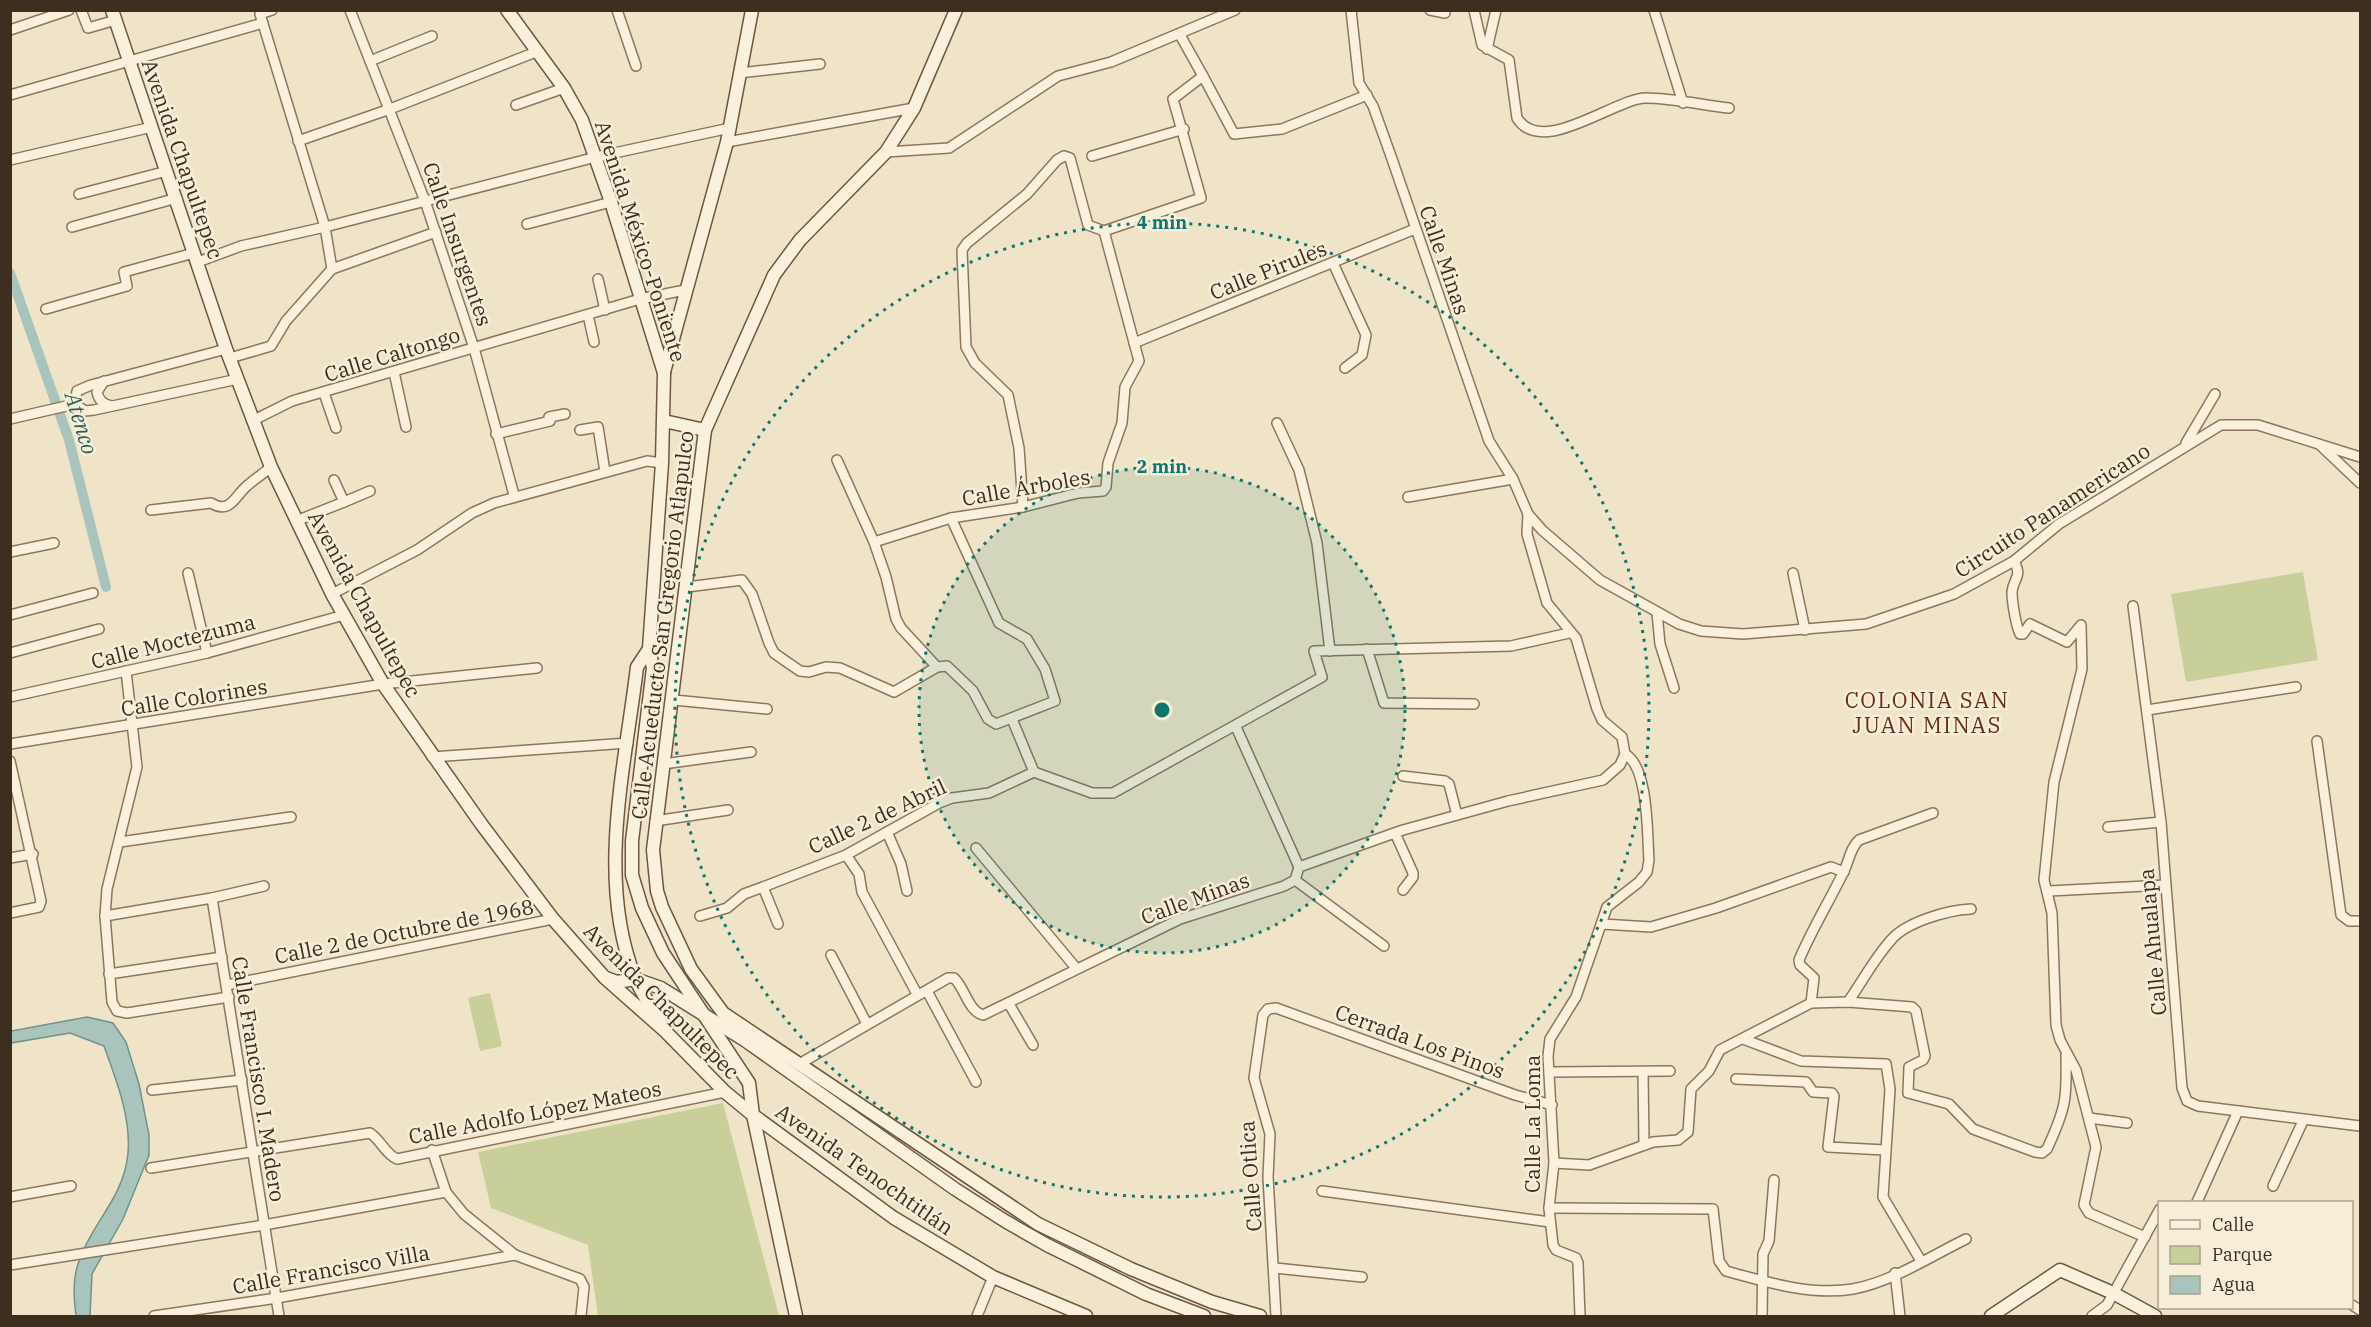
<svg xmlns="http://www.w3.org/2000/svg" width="2371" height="1327" font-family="'IBM Plex Serif',serif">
<rect width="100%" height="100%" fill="#f0e4c8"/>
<!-- green -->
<g fill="#c9cf9b">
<path d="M2303 572 2318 660 2186 682 2171 594Z"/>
<path d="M490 993 502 1046 480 1051 468 998Z"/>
<path d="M723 1103 779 1316H598L588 1245 491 1208 478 1152Z"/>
</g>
<!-- water -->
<path fill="#a9c4bc" stroke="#6f938a" stroke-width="1.5" d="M87 1017 113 1023 126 1042 139 1084 149 1135V1155L123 1219 92 1274 90 1316H76C74 1299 72 1279 79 1261 92 1222 124 1198 128 1153 131 1116 116 1080 104 1046L70 1033 11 1043V1031Z"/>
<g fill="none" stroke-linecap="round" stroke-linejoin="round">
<!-- canal -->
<path stroke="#a9c4bc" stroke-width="10" d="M10 273 69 440 106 587"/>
<defs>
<g id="street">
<path d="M81 10 88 28 116 20"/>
<path d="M272 10 260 14 325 227 596 157 730 128"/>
<path d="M350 10 425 201 474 348 514 495"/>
<path d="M617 10 636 66"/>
<path d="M1351 10 1359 83 1373 106 1392 159 1489 441 1513 479 1528 514 1542 530 1600 580 1679 624 1701 631 1743 634 1866 624 1954 594 2014 561 2059 524 2221 425H2258L2360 457"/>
<path d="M1430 10 1445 13V10"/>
<path d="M1474 10 1482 45 1509 60 1517 118C1542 158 1615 98 1646 98 1670 98 1703 105 1729 108"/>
<path d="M1654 10 1683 103"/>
<path d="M10 30 69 10"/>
<path d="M1487 49 1496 10"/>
<path d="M370 61 432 36"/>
<path d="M739 73 820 64"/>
<path d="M1203 76 1234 134 1282 129 1367 95"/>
<path d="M10 95 263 23"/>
<path d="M516 105 564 88"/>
<path d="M298 141 390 109 536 52"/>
<path d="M727 142 914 108"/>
<path d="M886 152 949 148 1058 76 1111 62 1235 10"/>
<path d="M1092 156 1184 129"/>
<path d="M10 160 152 127"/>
<path d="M79 194 167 171"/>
<path d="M527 224 611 202"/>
<path d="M72 227 177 198"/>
<path d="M1104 231 1201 198 1173 99 1203 76 1180 35"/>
<path d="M198 262 241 246 325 227 332 269"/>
<path d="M1333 263 1366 335 1362 355 1345 368"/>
<path d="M598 279 605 310"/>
<path d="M46 309 127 286 124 272 194 253"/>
<path d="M588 315 594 342"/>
<path d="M1134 343 1415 229"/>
<path d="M230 358 271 346 286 321 332 269 436 232"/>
<path d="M394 372 406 427"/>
<path d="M104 381 97 392C99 401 103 404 112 406"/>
<path d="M324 393 336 428"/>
<path d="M75 404 77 391 91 385 226 349"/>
<path d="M75 404 85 411 94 410 238 379"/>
<path d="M10 419 75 404"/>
<path d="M252 421 292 401 640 299 685 290"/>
<path d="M1277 423 1299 470 1317 543 1330 651"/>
<path d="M580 430 598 427 605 472"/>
<path d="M496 434 550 421 549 417 565 414"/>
<path d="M2186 443 2215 394"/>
<path d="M2321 446 2360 483"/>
<path d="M837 460 874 542 886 577 896 619 901 628 937 667"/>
<path d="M334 480 344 502 370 491"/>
<path d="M1408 497 1513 479"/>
<path d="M1023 507 1019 448 1008 395 975 363 966 347 962 250 967 243 1027 194 1057 160 1064 156 1070 158 1088 225 1104 231"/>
<path d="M151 510 211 503C231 515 235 495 248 485 255 479 264 473 271 467"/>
<path d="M1528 514 1527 534 1547 603 1576 638 1597 709 1602 720 1622 737 1625 754C1649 767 1647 835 1649 860L1647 872 1639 882 1607 907 1576 997 1550 1039 1548 1056 1554 1163 1549 1208 1553 1245 1556 1250 1576 1258 1578 1263 1580 1316"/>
<path d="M296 521 344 502"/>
<path d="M874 542 951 518 1023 507 1078 493 1103 491 1106 487 1108 463 1122 423 1125 387 1139 361 1104 231"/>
<path d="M10 552 54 543"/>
<path d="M2014 561C2023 578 2013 578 2012 592 2012 602 2016 626 2020 634H2023L2030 624 2067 642 2081 625 2082 669 2054 782 2044 880 2052 913 2056 1025 2060 1040 2076 1070 2096 1147 2084 1205 2089 1213 2145 1237"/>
<path d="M188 573 207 653"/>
<path d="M1793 573 1805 630"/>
<path d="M687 587 742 580 752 594 769 643 774 653 784 660 800 671 809 672 826 667 840 668 894 692 937 667 947 666 973 691 988 719 996 724 1055 701 1045 669 1027 639 999 623 951 518"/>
<path d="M332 594 417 550 472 513 494 503 647 461 662 463"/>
<path d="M2133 606 2161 822 2182 1088 2187 1101 2198 1106 2360 1126"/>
<path d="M1657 613 1660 644 1674 688"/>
<path d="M10 615 93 593"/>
<path d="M1367 649 1384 703 1474 704"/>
<path d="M10 653 99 629"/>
<path d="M126 671 137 767 107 889 105 916 112 1002 117 1011 127 1013 229 997"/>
<path d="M10 697 207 653 344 615"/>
<path d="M674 700 767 709"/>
<path d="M2147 710 2296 687"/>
<path d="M1012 719 1034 772"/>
<path d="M1236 727 1299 867"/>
<path d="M2317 741 2341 915 2349 921H2360"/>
<path d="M10 744 383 684 537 668"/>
<path d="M432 757 628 743"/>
<path d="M10 761 41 901 39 907 10 913"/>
<path d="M663 764 751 752"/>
<path d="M1403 776 1445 781 1449 784 1457 815"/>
<path d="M655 821 728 810"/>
<path d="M2108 827 2161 822"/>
<path d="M887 832 901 864 907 891"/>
<path d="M1395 833 1413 873V877L1403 890"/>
<path d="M120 842 291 817"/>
<path d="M976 848 1076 968"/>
<path d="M846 855 859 874 862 892 917 994"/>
<path d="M10 858 33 854"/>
<path d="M1295 880 1384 946"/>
<path d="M264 886 212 898 279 1316"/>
<path d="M2049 891 2165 885"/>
<path d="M105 916 212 898"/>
<path d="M700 916 727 908 744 894 763 887"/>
<path d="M778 924 763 887 846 855 939 803 952 798 989 793 1034 772 1092 793H1113L1322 677 1314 651 1511 646 1569 633"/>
<path d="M1602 924 1651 927 1716 908 1831 867 1844 872"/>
<path d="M831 955 867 1024"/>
<path d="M109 974 222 957"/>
<path d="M227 985 553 919"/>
<path d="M927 991 976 1082"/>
<path d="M1848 1002C1862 982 1874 959 1891 940 1906 922 1948 910 1971 909"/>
<path d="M1811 1003 1814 978 1800 965 1799 960C1812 929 1829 902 1843 873 1849 862 1850 848 1859 840L1933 813"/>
<path d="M1009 1004 1033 1045"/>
<path d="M1743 1039 1801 1061 1886 1064 1890 1089 1883 1197 1921 1261"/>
<path d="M801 1063 948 978H954C965 988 968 1011 983 1015L1180 919 1284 886 1295 880 1299 867 1403 830 1508 801 1603 780 1620 765 1625 754"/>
<path d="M1549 1072 1670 1071"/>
<path d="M1643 1072 1644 1145"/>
<path d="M1736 1079 1806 1082 1813 1092 1832 1093 1834 1096 1828 1147 1885 1150"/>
<path d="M152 1090 242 1080"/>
<path d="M2089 1118 2127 1123"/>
<path d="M432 1150 446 1192 464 1214 515 1255 580 1279 584 1287 581 1316"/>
<path d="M1554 1163 1589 1165 1653 1142 1678 1140 1688 1132 1691 1089 1709 1071 1720 1050 1811 1003 1848 1002 1912 1007 1916 1011 1925 1056 1923 1060 1909 1067 1908 1093 1949 1104 1973 1129 2035 1152 2042 1153 2047 1149C2066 1108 2067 1099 2066 1055"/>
<path d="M151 1168 370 1133C381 1140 385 1154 397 1159L725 1092"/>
<path d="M2273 1186 2303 1121"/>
<path d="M1322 1191 1550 1222"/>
<path d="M10 1197 71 1186"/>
<path d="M2197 1202 2238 1111"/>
<path d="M1549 1208 1713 1209 1719 1261 1726 1271C1766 1282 1811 1296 1853 1289 1892 1282 1931 1256 1966 1239"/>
<path d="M10 1265 264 1225 446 1192"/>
<path d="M1275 1268 1362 1277"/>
<path d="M1895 1273 1900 1316"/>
<path d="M2352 1305 2360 1310"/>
<path d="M154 1316 277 1298 515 1255"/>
<path d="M977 1316 993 1277"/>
<path d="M1276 1316 1268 1177 1270 1134 1254 1078 1263 1015 1268 1009 1276 1008 1515 1095 1552 1105"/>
<path d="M1762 1316 1763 1254 1769 1241 1774 1180"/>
<path d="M2092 1316 2107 1305 2160 1209"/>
</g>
<g id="secondary">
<path d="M112 10 226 349 271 467 332 594 383 684 482 825 553 919 605 978 665 1031 725 1092 753 1115 894 1218 993 1277 1086 1316"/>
<path d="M507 10 564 88 582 120 611 202 664 373 662 463 649 649 653 668 632 841V875L642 908 663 953 749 1083 753 1115 796 1316"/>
<path d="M956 10 914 108 886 152 800 240 774 275 705 430 653 850 657 891 662 907 691 969 723 1013 1038 1224 1131 1269 1212 1302 1260 1316"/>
<path d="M664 372 727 142 752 10"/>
<path d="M664 421 705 430"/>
<path d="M649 649 637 667C625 768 596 879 635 978 641 993 652 1007 660 1021"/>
<path d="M606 978 617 982 635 979 661 988 746 1041 955 1189 1005 1221 1047 1245 1146 1294 1204 1316"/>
<path d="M1991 1316 2060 1270 2113 1293 2155 1316"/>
</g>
</defs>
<!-- street casing -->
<use href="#street" stroke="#8d765c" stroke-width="12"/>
<!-- secondary casing -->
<use href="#secondary" stroke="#6f573f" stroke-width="15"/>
<!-- street -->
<use href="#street" stroke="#faf1dc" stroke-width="9"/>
<!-- secondary -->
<use href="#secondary" stroke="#faf1dc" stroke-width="12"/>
</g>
<!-- distance rings -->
<circle cx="1162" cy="710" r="243" fill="#0f766e" fill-opacity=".12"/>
<g fill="none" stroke="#0f766e" stroke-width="3" stroke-dasharray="3 6">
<circle cx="1162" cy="710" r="243"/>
<circle cx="1162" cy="710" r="487"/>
</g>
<g text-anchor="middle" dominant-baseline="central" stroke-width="5" stroke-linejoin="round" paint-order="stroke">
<!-- street labels -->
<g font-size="21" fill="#3d2e20" stroke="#f7eed8">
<text transform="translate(183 159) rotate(71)">Avenida Chapultepec</text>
<text transform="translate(641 241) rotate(72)">Avenida México-Poniente</text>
<text transform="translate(458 244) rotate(71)">Calle Insurgentes</text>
<text transform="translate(1445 260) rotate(71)">Calle Minas</text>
<text transform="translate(1268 270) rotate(-22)">Calle Pirules</text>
<text transform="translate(392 354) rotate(-17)">Calle Caltongo</text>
<text transform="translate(1026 487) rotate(-10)">Calle Árboles</text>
<text transform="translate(2052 510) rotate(-33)">Circuito Panamericano</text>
<text transform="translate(365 604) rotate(61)">Avenida Chapultepec</text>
<text transform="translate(662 625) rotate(-83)">Calle Acueducto San Gregorio Atlapulco</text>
<text transform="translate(173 641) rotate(-14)">Calle Moctezuma</text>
<text transform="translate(194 697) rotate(-9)">Calle Colorines</text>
<text transform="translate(877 816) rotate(-25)">Calle 2 de Abril</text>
<text transform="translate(1195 898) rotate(-20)">Calle Minas</text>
<text transform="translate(404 931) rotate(-11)">Calle 2 de Octubre de 1968</text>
<text transform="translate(2152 942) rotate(-95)">Calle Ahualapa</text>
<text transform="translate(662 1001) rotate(45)">Avenida Chapultepec</text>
<text transform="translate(1420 1041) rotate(20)">Cerrada Los Pinos</text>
<text transform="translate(259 1079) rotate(81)">Calle Francisco I. Madero</text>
<text transform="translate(535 1112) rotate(-11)">Calle Adolfo López Mateos</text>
<text transform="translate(1532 1124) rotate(-90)">Calle La Loma</text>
<text transform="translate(865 1169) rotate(35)">Avenida Tenochtitlán</text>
<text transform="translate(1250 1176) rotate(-94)">Calle Otlica</text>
<text transform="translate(331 1269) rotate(-10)">Calle Francisco Villa</text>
</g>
<!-- water labels -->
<g font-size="22" font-style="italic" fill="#2f5d5a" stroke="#f7eed8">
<text transform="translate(82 423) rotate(73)">Atenco</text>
</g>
<!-- neighbourhood labels -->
<g font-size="22" letter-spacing="1.5" fill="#6b2e1e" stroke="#f7eed8">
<text x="1927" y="699">COLONIA SAN<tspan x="1927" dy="25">JUAN MINAS</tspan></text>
</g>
</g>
<circle cx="1162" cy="710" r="9" fill="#0f766e" stroke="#f7eed8" stroke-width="3"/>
<g font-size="18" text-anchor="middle" font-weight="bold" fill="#0f766e" stroke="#f7eed8" stroke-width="5" stroke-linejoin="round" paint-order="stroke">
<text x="1162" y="229">4 min</text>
<text x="1162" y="473">2 min</text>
</g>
<!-- border -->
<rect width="2371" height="1327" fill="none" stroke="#3d2e20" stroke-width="24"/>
<!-- legend -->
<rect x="2158" y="1201" width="195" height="108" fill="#f7eed8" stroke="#ada18e" stroke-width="1.5"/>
<rect x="2170" y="1220" width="30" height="9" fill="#faf1dc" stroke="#ada18e" stroke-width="1.5"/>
<text x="2212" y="1231" font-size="18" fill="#3d2e20">Calle</text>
<rect x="2170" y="1246" width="30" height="18" fill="#c9cf9b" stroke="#ada18e" stroke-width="1.5"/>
<text x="2212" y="1261" font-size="18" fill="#3d2e20">Parque</text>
<rect x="2170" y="1276" width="30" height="18" fill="#a9c4bc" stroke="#ada18e" stroke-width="1.5"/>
<text x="2212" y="1291" font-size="18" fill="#3d2e20">Agua</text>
</svg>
